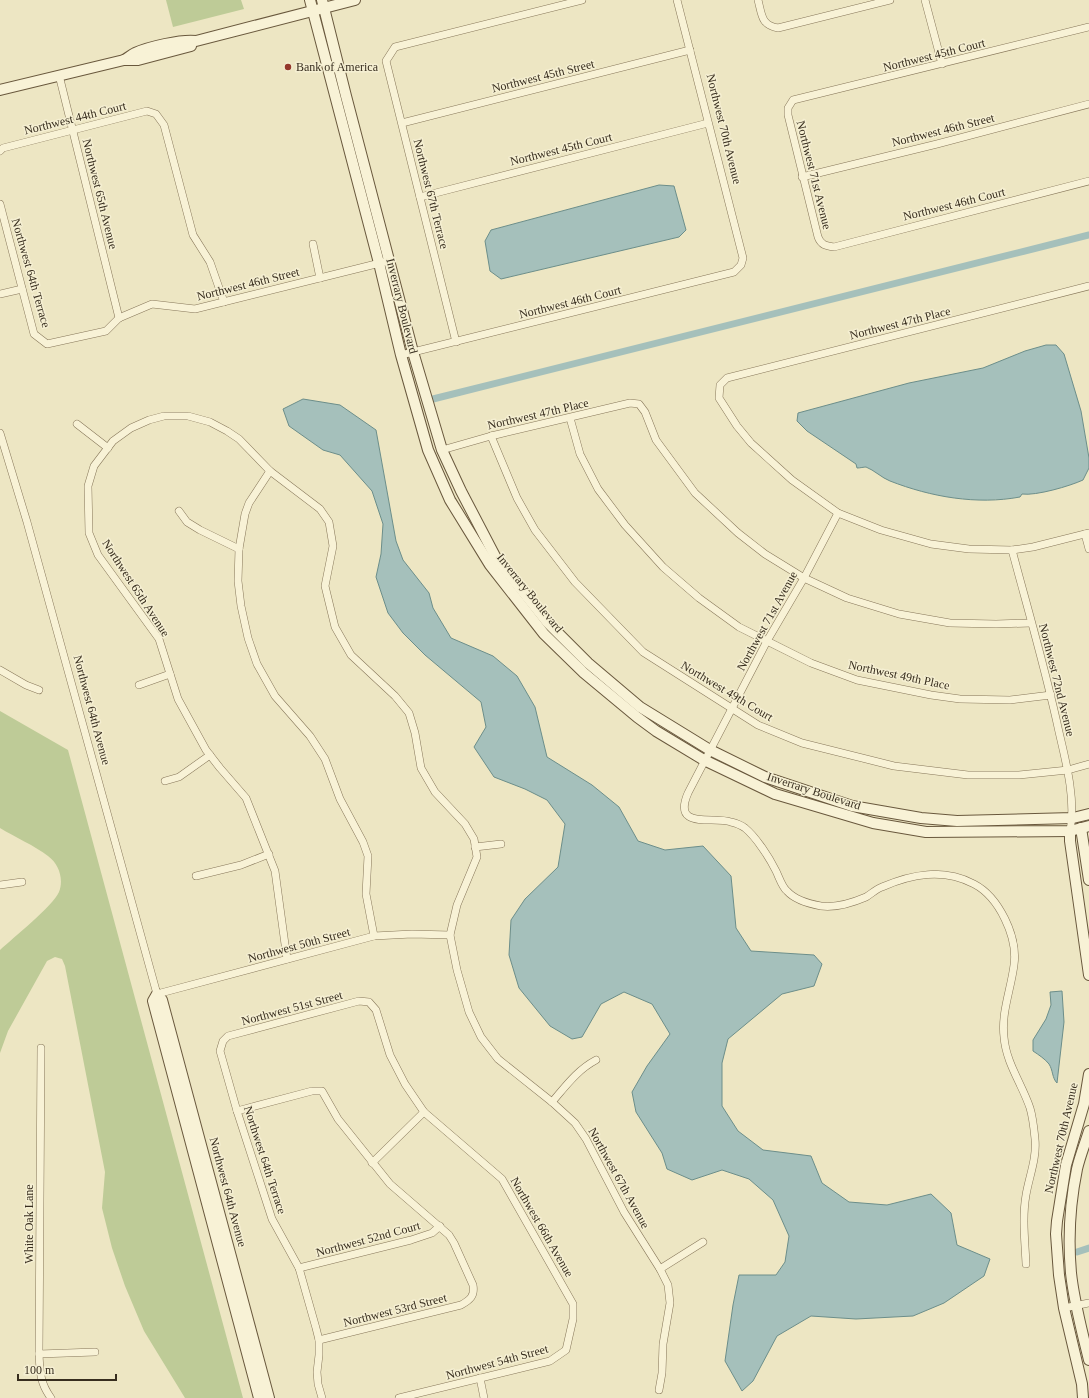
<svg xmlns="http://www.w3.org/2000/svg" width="1089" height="1398" font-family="Georgia,serif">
<rect width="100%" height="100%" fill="#ede6c3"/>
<!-- green -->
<g fill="#becb97">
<path d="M166 0H241L244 9 173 27Z"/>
<path d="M0 711 68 750 243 1398H185L144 1331 125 1286 112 1248 102 1208 105 1172 65 966 62 959 55 957 47 961 8 1031 0 1053V950C13 938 53 906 59 892 64 879 59 864 48 856 35 846 15 837 0 828Z"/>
</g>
<!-- water -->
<g fill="#a5c0bb" stroke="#6c8e8a">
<path d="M659 185 674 186 686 230 679 237 501 279 490 271 485 241 491 230Z"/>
<path d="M1046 345H1056L1064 354 1081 411 1089 458V468L1083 480C1070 486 1036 496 1022 494L1020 497C977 505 931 497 890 481 882 478 874 470 866 467 864 467 860 468 857 468L856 464 807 431 797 421 798 413 909 383 983 368 1025 351Z"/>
<path d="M303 399 340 405 376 430 396 541 403 560 429 593 433 608 451 638 493 656 517 676 535 707 547 757 592 785 619 807 638 841 665 850 703 846 731 876 736 928 751 951 814 955 822 964 814 986 782 994 728 1039 722 1063V1106L738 1131 763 1150 811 1156 822 1183 849 1202 887 1205 931 1194 951 1213 957 1245 990 1259 984 1276 944 1303 913 1316 856 1319 811 1316 777 1336 753 1381 742 1391 725 1361 733 1305 739 1275H776L785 1262 789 1236 773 1200 749 1179 722 1170 692 1180 667 1169 662 1153 636 1112 632 1092 647 1066 670 1034 652 1004 624 992 601 1004 582 1037 572 1039 550 1026 519 988 509 955 511 920 525 899 558 867 565 824 547 800 525 789 494 777 474 747 486 727 481 702 425 655 403 633 388 613 376 577 381 554 383 524 372 491 340 455 323 450 289 426 283 409Z"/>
<path d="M1062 991 1064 1022 1057 1083C1052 1078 1053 1070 1049 1064 1045 1059 1039 1055 1033 1051V1040L1046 1019 1051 1005 1050 992Z"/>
</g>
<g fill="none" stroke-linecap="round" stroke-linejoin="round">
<!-- canal -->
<g stroke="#a5c0bb" stroke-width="7">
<path d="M433 399 1089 235"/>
<path d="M1077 1252 1089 1248"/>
</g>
<defs>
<g id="street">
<path d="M758 0C762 15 761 25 778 28L890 0"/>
<path d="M925 0 942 64"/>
<path d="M1089 27 793 100 788 108V115L818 237C821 245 826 246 834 247L1089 181"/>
<path d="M59 75 119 318"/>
<path d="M402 123 690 50"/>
<path d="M0 151 3 148 147 111 156 114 164 125 193 235 210 262 224 302"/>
<path d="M802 177 937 144 1089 104"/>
<path d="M420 197 708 123"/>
<path d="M0 204 34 334 47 344 106 331 119 318 152 304 195 309 384 262"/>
<path d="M313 244 320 278"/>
<path d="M1089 286 727 378 720 385 719 398 737 426 751 443 792 480 838 513 881 530 931 544 969 549 1012 550 1033 547 1089 533"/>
<path d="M0 294 22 289"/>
<path d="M456 342 386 61 395 47 582 0"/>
<path d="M401 355 734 272 741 265 743 258 677 0"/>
<path d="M570 418 580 454 598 489 625 525 663 567 699 598 739 627 811 663 857 680 931 695 960 699 1010 700 1051 695"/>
<path d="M77 424 108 448"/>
<path d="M0 433 27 522 157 994 374 936 412 934 450 935"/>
<path d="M491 436 517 498 535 530 575 582 643 652 758 725 802 743 894 766 968 775H1019L1068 770 1089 764"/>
<path d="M442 450 491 436 630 403 639 404 645 412 656 440 695 493 738 533 765 554 804 578 847 598 899 614 950 623 996 624 1031 623"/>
<path d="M270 471 249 503 245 514 239 549 238 581 241 606 248 638 257 664 275 696 310 736 325 759 340 799 363 842 368 856 366 894 374 936"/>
<path d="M179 511 187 522 200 530 239 549"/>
<path d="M838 513 804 578 767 641 688 793C672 830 712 816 731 822 735 823 741 825 745 828 756 837 769 857 776 871 779 877 782 887 787 891 795 900 810 904 821 906 836 908 852 903 866 897 871 894 876 889 882 887 912 874 943 868 974 884 999 897 1018 937 1014 965 1011 989 1001 1013 1004 1037 1006 1063 1022 1084 1030 1108 1033 1118 1034 1129 1035 1139 1037 1158 1029 1177 1026 1195 1022 1218 1025 1241 1026 1264"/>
<path d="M1085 534 1089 549"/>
<path d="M1012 550C1028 610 1046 671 1059 732 1066 762 1076 800 1070 831"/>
<path d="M0 670 26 685 39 690"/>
<path d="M139 685 170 674"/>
<path d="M165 781 179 777 210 755"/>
<path d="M475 847 501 844"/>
<path d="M196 876 241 865 269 854"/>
<path d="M0 885 22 882"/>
<path d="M287 959 275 871 246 798 220 768 206 750 178 699 159 639 98 555 89 533 88 486 94 466 113 441 131 428 149 420 164 416H188L210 422 227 431 239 439 270 471 320 509 329 522 333 546 325 586 335 627 351 655 395 696 409 713 415 733 421 768 435 792 465 824 474 839 477 857 457 905 450 935 457 970 469 1012 481 1037 498 1059 552 1102 575 1123 586 1139 624 1212 660 1269 668 1285 670 1303 663 1344 662 1373 659 1390"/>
<path d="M41 1048 39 1354C40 1372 40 1383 51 1398"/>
<path d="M552 1102C565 1087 577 1070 596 1060"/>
<path d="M237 1111 312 1091H322L338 1119 390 1184 449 1235 454 1243 473 1285C475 1296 470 1300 461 1305L319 1340"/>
<path d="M372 1163 424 1112"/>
<path d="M299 1268 411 1240 432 1233 440 1226"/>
<path d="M660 1269 703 1242"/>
<path d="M1064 1308 1089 1303"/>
<path d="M39 1354 95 1352"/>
<path d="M480 1378 484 1398"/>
<path d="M322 1398 318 1384 317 1372 319 1355V1340L316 1328 299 1268 272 1219 237 1111 220 1051 223 1041 228 1036 359 1001 369 1002 376 1010 390 1055 405 1084 424 1112 502 1179 573 1304V1319L566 1350 550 1361 399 1398"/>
</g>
<g id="secondary">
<path d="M310 0 379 263 401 355 428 450 450 500 490 565 544 634 584 673 637 717 656 731 704 760 775 794 873 823 926 832 1070 831 1089 826"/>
<path d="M322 0 346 96 413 352 442 450 461 491 496 558 547 622 588 663 640 707 710 750 765 777 852 806 921 818 957 821 1073 818 1089 814"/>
<path d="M124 60C128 58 131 55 135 53 148 47 182 39 196 41L355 0"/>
<path d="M0 90 124 60H138L191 46"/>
<path d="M1081 828 1089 880"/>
<path d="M1070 831V841L1089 975"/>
<path d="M1089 1131C1085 1144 1080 1156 1077 1169 1070 1203 1068 1239 1071 1273 1074 1302 1082 1331 1089 1360"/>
<path d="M259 1398 153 1001 157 994 162 1000 269 1398"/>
<path d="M1083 1398 1082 1384 1064 1308 1059 1275 1056 1234 1057 1221 1066 1165 1084 1104 1089 1074"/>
</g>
</defs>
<!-- street casing -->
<use href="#street" stroke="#87775a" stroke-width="8"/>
<!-- secondary casing -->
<use href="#secondary" stroke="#69583d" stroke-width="12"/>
<!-- street -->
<use href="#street" stroke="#f8f2d6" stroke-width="7"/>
<!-- secondary -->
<use href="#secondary" stroke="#f8f2d6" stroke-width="10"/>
</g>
<!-- markers -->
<circle fill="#94382c" stroke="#f5efd2" stroke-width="1.5" cx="288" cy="67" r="4"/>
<g text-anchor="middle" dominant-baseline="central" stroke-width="3" stroke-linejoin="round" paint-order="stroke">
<!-- street labels -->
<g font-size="12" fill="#372d1e" stroke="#f5efd2">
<text transform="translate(934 55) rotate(-14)">Northwest 45th Court</text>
<text transform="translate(543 76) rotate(-14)">Northwest 45th Street</text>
<text transform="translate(75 118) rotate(-14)">Northwest 44th Court</text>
<text transform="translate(724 129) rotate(76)">Northwest 70th Avenue</text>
<text transform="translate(943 130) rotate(-14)">Northwest 46th Street</text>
<text transform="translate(561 149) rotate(-14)">Northwest 45th Court</text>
<text transform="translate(814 175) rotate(76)">Northwest 71st Avenue</text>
<text transform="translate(100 194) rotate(76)">Northwest 65th Avenue</text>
<text transform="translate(431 194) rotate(76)">Northwest 67th Terrace</text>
<text transform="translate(954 204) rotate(-14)">Northwest 46th Court</text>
<text transform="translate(31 273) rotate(74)">Northwest 64th Terrace</text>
<text transform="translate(248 284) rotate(-14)">Northwest 46th Street</text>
<text transform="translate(570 302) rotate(-14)">Northwest 46th Court</text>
<text transform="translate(402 306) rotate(76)">Inverrary Boulevard</text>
<text transform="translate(900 323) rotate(-14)">Northwest 47th Place</text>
<text transform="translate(538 414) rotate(-13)">Northwest 47th Place</text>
<text transform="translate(136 588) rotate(57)">Northwest 65th Avenue</text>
<text transform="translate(530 593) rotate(51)">Inverrary Boulevard</text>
<text transform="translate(767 621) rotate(-61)">Northwest 71st Avenue</text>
<text transform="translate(899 675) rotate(12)">Northwest 49th Place</text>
<text transform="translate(1057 680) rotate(76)">Northwest 72nd Avenue</text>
<text transform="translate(727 691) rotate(31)">Northwest 49th Court</text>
<text transform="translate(92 710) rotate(75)">Northwest 64th Avenue</text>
<text transform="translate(814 791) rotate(18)">Inverrary Boulevard</text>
<text transform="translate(299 945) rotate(-15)">Northwest 50th Street</text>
<text transform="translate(292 1008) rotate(-15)">Northwest 51st Street</text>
<text transform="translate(1061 1138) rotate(-77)">Northwest 70th Avenue</text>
<text transform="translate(265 1160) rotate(72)">Northwest 64th Terrace</text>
<text transform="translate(619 1178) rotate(61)">Northwest 67th Avenue</text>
<text transform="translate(228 1192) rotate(75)">Northwest 64th Avenue</text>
<text transform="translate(29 1224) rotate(-90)">White Oak Lane</text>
<text transform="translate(542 1227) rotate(60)">Northwest 66th Avenue</text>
<text transform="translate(368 1239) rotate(-15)">Northwest 52nd Court</text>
<text transform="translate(395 1310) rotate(-14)">Northwest 53rd Street</text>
<text transform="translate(497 1362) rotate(-15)">Northwest 54th Street</text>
</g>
<!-- poi labels -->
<g font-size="12" fill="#372d1e" stroke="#f5efd2" text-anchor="start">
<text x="296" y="67">Bank of America</text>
</g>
</g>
<!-- scale -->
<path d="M18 1374v6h98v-6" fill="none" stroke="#372d1e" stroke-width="2"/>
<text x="24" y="1374" font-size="12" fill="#372d1e" stroke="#f5efd2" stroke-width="3" paint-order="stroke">100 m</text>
</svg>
